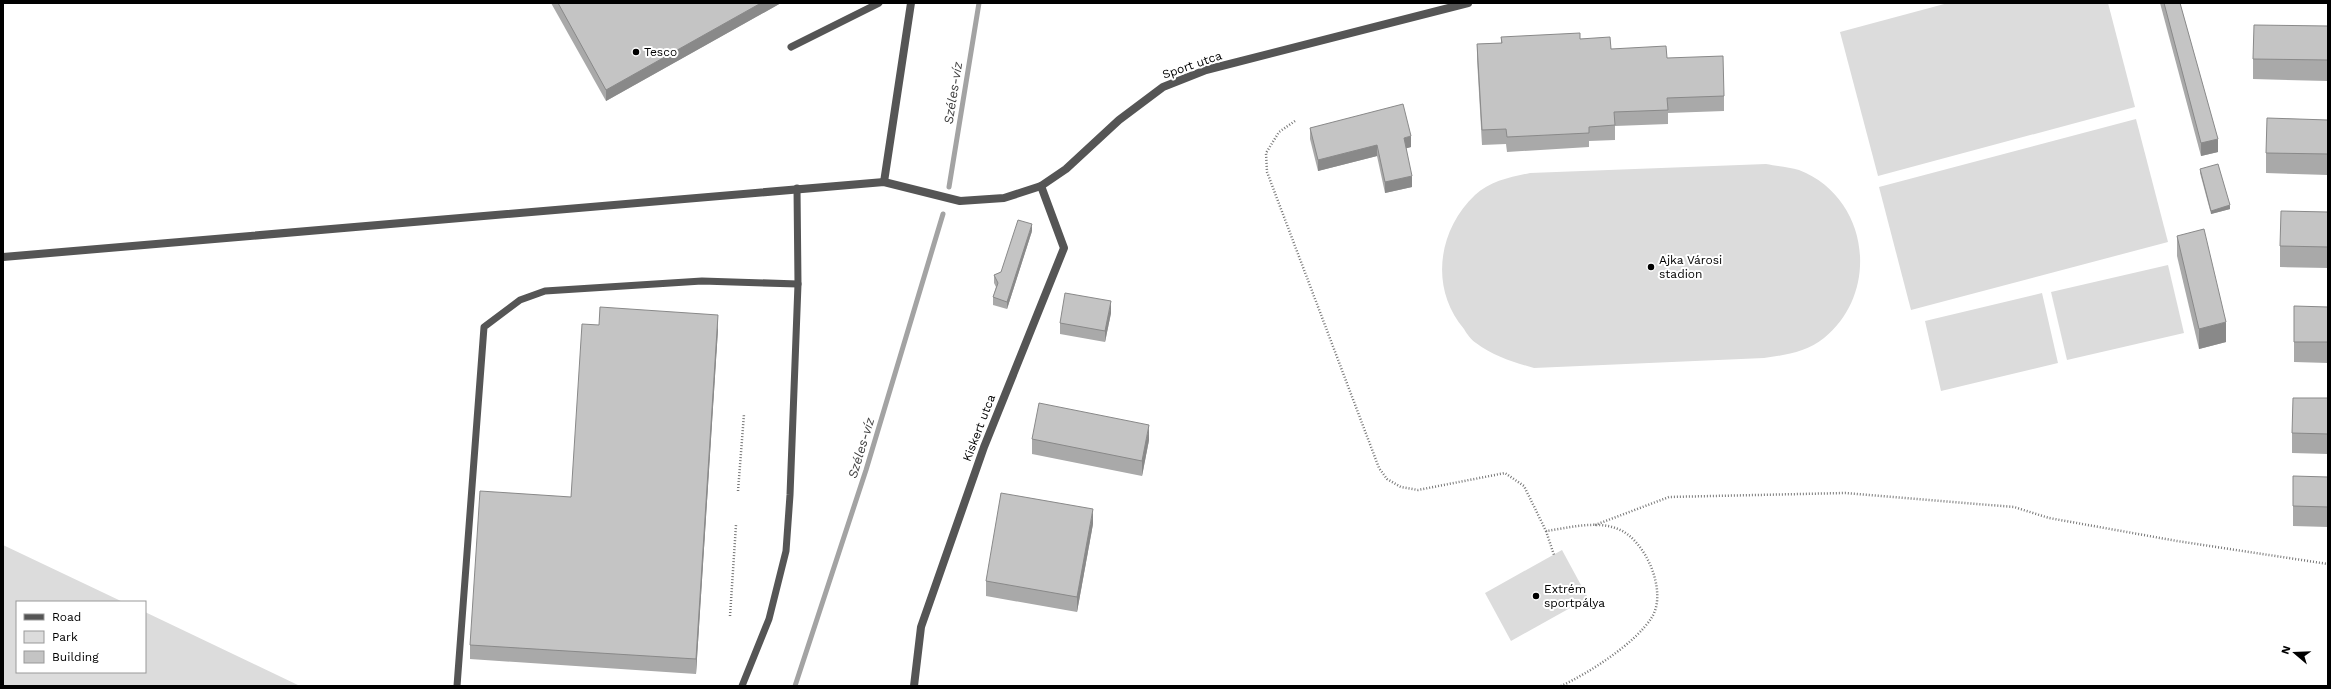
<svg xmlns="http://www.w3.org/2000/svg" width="2331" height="689" font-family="'Work Sans',sans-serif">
<rect width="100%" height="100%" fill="#fff"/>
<!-- green -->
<g fill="#dcdcdc">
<path d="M1948 3H2108L2135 107 1878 176 1840 32Z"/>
<path d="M2136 119 2168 242 1911 310 1879 187Z"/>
<path d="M1766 164C1776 166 1789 167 1799 170 1869 197 1881 292 1824 338 1807 352 1785 355 1764 358L1534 368C1513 362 1493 356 1476 343 1471 340 1467 334 1464 329 1430 289 1437 231 1475 195 1490 181 1511 177 1530 173Z"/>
<path d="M2168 265 2184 333 2067 360 2051 292Z"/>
<path d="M2042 293 2058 363 1941 391 1925 321Z"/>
<path d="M3 545 123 602H17V672H145V612L300 686H3Z"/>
<path d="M1562 550 1588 598 1511 641 1485 593Z"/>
</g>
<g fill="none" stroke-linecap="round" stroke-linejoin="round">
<!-- stream -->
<g stroke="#a3a3a3" stroke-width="5">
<path d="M949 187 979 3"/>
<path d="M795 686 866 470 943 214"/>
</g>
<!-- path -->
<g stroke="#777" stroke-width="2.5" stroke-dasharray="1 2" stroke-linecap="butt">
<path d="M1295 121 1279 132 1266 153 1267 172 1379 468 1387 479 1401 487 1418 490 1505 473 1524 486 1546 531C1568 528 1596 520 1618 529 1645 539 1668 591 1652 617 1636 643 1589 673 1561 686"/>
<path d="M738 491 744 414"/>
<path d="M1595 525 1669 497 1845 493 2014 507 2049 518 2177 541 2328 564"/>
<path d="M1546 531 1554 555"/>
<path d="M730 616 736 525"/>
</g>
<!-- service -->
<g stroke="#555" stroke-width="7">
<path d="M791 47 879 3"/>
<path d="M457 686 484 327 520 300 545 291 702 281 798 284"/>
<path d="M742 686 769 619 786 551 790 495 798 284 797 188"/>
</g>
<!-- minor -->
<g stroke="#555" stroke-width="8">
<path d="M884 182 911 3"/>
<path d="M3 257 884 182 960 201 1004 198 1041 186 1066 169 1119 120 1163 87 1206 70 1468 3"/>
<path d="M914 686 921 627 984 447 1064 248 1041 186"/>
</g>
</g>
<!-- wall -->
<g fill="#a9a9a9">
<path d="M551 3H781L606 101Z"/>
<path d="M2160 3H2180L2218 152 2201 156Z"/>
<path d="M2328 26V81L2253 79V59Z"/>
<path d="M1501 37 1580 39 1611 49 1667 58 1724 96V111L1668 113V124L1615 126V140L1589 141V147L1507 152 1506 144 1482 145 1477 59V44L1501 43Z"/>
<path d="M2328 120V175L2266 173V153Z"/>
<path d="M1310 128 1411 147 1406 148 1412 187 1385 193 1377 156 1318 171 1310 139Z"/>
<path d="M2200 169 2230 209 2211 214 2200 173Z"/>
<path d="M2328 212V268L2280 267V246Z"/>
<path d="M1032 231 1007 309 993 305V297L996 287 994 283V275L1001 272Z"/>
<path d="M2177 236 2226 342 2199 349 2177 256Z"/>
<path d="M2328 307V363L2294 362V342Z"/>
<path d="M1111 313 1105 342 1060 334V323Z"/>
<path d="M599 325 718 329 696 674 470 659V645L571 497Z"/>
<path d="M2328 398V454L2292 453V433Z"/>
<path d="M1032 439 1149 440 1142 476 1032 454Z"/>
<path d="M2328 477V527L2293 526V506Z"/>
<path d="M1093 524 1077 612 986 596V581Z"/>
</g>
<!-- shaded-wall -->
<g fill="#898989">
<path d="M761 3H781L606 101V90Z"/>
<path d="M1411 136V147L1404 149V138Z"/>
<path d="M2218 139V152L2201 156V143Z"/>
<path d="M1377 145V156L1318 171V160Z"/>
<path d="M1412 176V187L1385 193V182Z"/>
<path d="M2230 205V209L2211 214V211Z"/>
<path d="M1032 224V231L1007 309V302Z"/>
<path d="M1111 301V313L1105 342V331Z"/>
<path d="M718 315V329L696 674V659Z"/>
<path d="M2226 322V342L2199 349V329Z"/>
<path d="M1149 425V440L1142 476V461Z"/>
<path d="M1093 509V524L1077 612V597Z"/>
</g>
<!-- building -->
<g fill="#c4c4c4" stroke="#898989">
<path d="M558 3H761L606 90Z"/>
<path d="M2164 3H2180L2218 139 2201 143Z"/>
<path d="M2254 25 2328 26V60L2253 59Z"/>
<path d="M1580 33V39L1610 37 1611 49 1666 46 1667 58 1723 56 1724 96 1667 98 1668 110 1614 112 1615 125 1589 127V133L1507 137 1506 129 1482 130 1477 44 1502 43 1501 37Z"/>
<path d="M1403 104 1411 136 1404 138 1412 176 1385 182 1377 145 1318 160 1310 128Z"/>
<path d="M2267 118 2328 120V154L2266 153Z"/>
<path d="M2218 164 2230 205 2211 211 2200 169Z"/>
<path d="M2281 211 2328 212V247L2280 246Z"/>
<path d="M1018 220 1032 224 1007 302 993 297 998 283 994 275 1001 272Z"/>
<path d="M2204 229 2226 322 2199 329 2177 236Z"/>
<path d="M1065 293 1111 301 1105 331 1060 323Z"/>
<path d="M2294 306 2328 307V342H2294Z"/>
<path d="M600 307 718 315 696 659 470 645 480 491 571 497 582 324 599 325Z"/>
<path d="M2293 398H2328V434L2292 433Z"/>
<path d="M1039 403 1149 425 1142 461 1032 439Z"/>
<path d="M2293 476 2328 477V507L2293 506Z"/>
<path d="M1001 493 1093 509 1077 597 986 581Z"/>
</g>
<!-- markers -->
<g fill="#000" stroke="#fff" stroke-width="1.5">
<circle cx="636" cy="52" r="4"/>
<circle cx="1651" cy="267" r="4"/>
<circle cx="1536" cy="596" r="4"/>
</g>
<g text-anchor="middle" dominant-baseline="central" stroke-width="4" stroke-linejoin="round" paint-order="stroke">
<!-- poi labels -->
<g font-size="12" fill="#000" stroke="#fff" text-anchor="start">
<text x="644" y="52">Tesco</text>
<text x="1659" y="260">Ajka Városi<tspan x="1659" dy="14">stadion</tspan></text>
<text x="1544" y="589">Extrém<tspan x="1544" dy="14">sportpálya</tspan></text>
</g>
<!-- street labels -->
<g font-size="12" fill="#000" stroke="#fff">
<text transform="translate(1192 65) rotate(-19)">Sport utca</text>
<text transform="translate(979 428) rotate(-69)">Kiskert utca</text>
</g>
<!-- water labels -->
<g font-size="13" font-style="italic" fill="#444" stroke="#fff">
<text transform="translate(953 93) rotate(-81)">Széles-víz</text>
<text transform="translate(861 448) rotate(-73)">Széles-víz</text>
</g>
</g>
<!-- border -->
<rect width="2331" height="689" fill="none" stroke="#000000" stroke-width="8"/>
<!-- legend -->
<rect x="16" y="601" width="130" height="72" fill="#ffffff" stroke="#999999"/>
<rect x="24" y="614" width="20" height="6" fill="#555555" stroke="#999999"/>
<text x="52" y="621" font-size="12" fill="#000000">Road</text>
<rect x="24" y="631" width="20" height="12" fill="#dcdcdc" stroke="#999999"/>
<text x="52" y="641" font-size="12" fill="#000000">Park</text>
<rect x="24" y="651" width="20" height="12" fill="#c4c4c4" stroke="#999999"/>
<text x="52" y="661" font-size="12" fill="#000000">Building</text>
<!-- north arrow -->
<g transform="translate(2295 653) rotate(289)" stroke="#ffffff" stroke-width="3" paint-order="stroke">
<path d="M0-3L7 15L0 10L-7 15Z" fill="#000000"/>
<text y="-6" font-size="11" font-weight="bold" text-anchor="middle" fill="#000000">N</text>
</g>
</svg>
